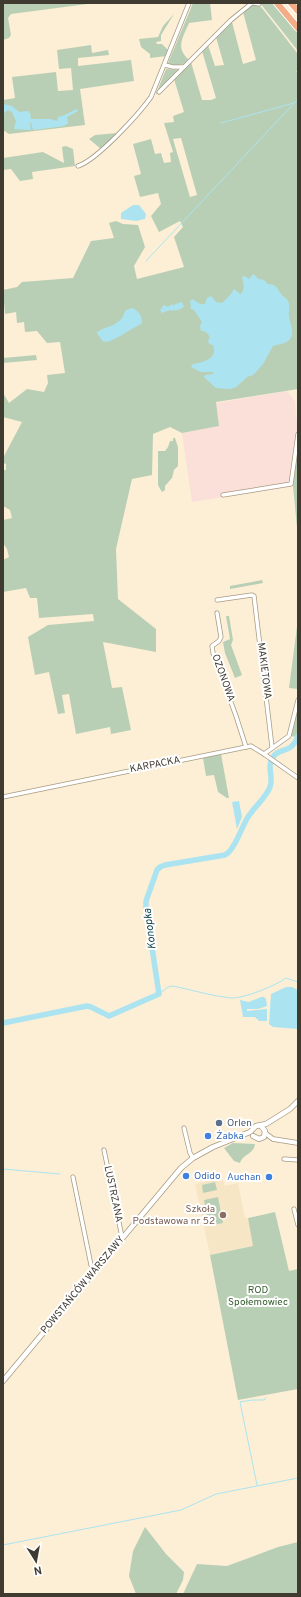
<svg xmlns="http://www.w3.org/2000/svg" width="301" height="1597" font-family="Overpass,sans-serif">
<rect width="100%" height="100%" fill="#fcefd5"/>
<!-- industrial -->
<path fill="#fae0d9" d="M287 391 295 401 296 417 298 419V439L293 486 192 502 182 433 219 426 216 403Z"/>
<!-- built -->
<path fill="#f7e6c5" d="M218 1178 219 1181 223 1180 225 1186 238 1183 245 1218H248L254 1246 210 1255 195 1184Z"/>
<!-- green -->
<g fill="#b9cfb5" fill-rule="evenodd">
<path d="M3 3H95L11 14 8 18 11 35 9 38 3 40Z"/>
<path d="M193 3H210L212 20 189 23C183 38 175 47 189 60 183 65 175 68 168 63Z"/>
<path d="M260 3H273L298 33V51Z"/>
<path d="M252 4 258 5 262 8 298 54V70L296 72H298V389L216 402 219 426 182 433 170 427 153 434 152 475 132 479 116 549 118 599 156 629V652L103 642 112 688 122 687 131 730 111 734 110 727 76 734 69 694 62 695 65 713 58 714 49 672 35 675 28 637 48 625 94 621 93 614 39 618 37 598H30L26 588 3 592V560L9 557 7 549 3 543V520L12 518 10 510 3 506V470H6V464L3 463V458L22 422 3 417V393L9 403 27 389 44 392 48 383 47 375 65 373 60 342 47 343 37 331 25 332 24 322 17 323 16 312 5 314 3 290 17 287 22 282 73 278 91 241 114 238 109 223 116 221 123 224 138 225 145 247 134 266 137 279 184 267 174 237 183 227 180 221 159 232 151 216 161 204 158 193 140 197 134 176 141 174 133 144 151 139 155 154 161 153 164 163 171 162 170 153 173 152 164 123 174 122 173 116 184 112 174 79 191 62 202 100H211L216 98 202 51 208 45 215 66 224 65 216 37 232 22 243 64 256 60 243 12ZM181 138 197 195 190 197 173 139Z"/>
<path d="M174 14 161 35V41L156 42 157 44H162L169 51 167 56 150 58V54L141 47 139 39 158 37 163 26Z"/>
<path d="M91 45 92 53 108 50 109 55 78 58V66L131 60 134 81 80 89 85 125 9 134 3 130V100L15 98 12 77 56 72 58 91 73 90 71 68 59 69 57 50Z"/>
<path d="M166 69 179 70 157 94H156Z"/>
<path d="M117 133 101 149 89 139 95 135Z"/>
<path d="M66 146 73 149 75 166 32 172 33 179 20 181 11 169 3 170V158L43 152 64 163 62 147Z"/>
<path d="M36 355 37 360 3 363V358Z"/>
<path d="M173 438H175L178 447V466L174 470 172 478 165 486V490L162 492 158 485V451H165L168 447 170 441H173Z"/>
<path d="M298 440V538L293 486Z"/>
<path d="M262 580 263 583 230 589V586Z"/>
<path d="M226 616H229L233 640 231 645 242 675 235 678 225 653 223 642 230 639Z"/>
<path d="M298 619V689L289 688Z"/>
<path d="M298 704V733L296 737 291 736Z"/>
<path d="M221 754 229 798H227L218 792 214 775 206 776 203 758Z"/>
<path d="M233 1143 255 1144C254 1154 243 1154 240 1163L234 1161 224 1148Z"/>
<path d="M215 1182 217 1190 203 1193 202 1185Z"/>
<path d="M218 1197 223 1223 209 1226 204 1200Z"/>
<path d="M275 1212 289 1271 298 1269V1389L238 1400 210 1255 253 1246 248 1218Z"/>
<path d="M145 1527 166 1554 184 1572 183 1580 176 1594H136L129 1576 133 1551Z"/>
<path d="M298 1542V1594H183L197 1564 227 1566 278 1547Z"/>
</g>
<!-- water -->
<g fill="#abe4f0">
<path d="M3 104 12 106 19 112 28 111 30 113 31 119H50L57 121 58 117C65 116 71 111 77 109L78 111 67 117 68 123 64 126 33 130 31 122 30 123 31 130 14 129 16 121 12 112 8 110 3 114Z"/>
<path d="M133 205H139L146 214 145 219 136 221 121 219V213Z"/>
<path d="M253 274 259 279 264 280 268 284C277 284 277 289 282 295 285 298 288 299 289 304 290 309 288 313 289 317 290 325 295 332 290 339 286 344 279 344 273 346L263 364 256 372 253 375 247 377 236 387 231 389 216 388 204 377 205 375 213 374V372H201L191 367 193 364C204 363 218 358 213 345L209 344 208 340 210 338C208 333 206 331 201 331L200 326 202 322 194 310 190 308 191 306 190 302 192 299 200 304H205L207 298 211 296 216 302 222 303 231 294 234 289 240 294 242 293 244 287 242 277 245 276 249 279Z"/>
<path d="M182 302 184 307C181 309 174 312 170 310L162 313 160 310 164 305 168 307 172 304 174 306 175 304Z"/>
<path d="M132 308C138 310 142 316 142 322L141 324C133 327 108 346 103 341 101 340 100 336 97 334V332C105 327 116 326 122 318 124 316 124 312 126 310Z"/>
<path d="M239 801 242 817 237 829 232 802Z"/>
<path d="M286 987H292L298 990V1029L273 1027 269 1024 271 994Z"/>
<path d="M261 997H264L266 999 267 1006 258 1009H247V1011L267 1009V1021H259L255 1017H243L240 1000 249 1002Z"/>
</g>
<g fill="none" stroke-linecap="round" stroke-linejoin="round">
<!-- stream -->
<g stroke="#abe4f0" stroke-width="1">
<path d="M221 123 294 103"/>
<path d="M146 261 298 99"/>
<path d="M159 994 168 987 173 986C192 990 212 996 231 998 243 999 277 985 286 978L298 982"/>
<path d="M3 1169 60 1174"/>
<path d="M257 1485 240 1402 252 1400H264L266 1398"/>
<path d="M3 1545 181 1510 216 1494 298 1478"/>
</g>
<!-- river -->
<path stroke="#abe4f0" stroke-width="5.5" d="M3 1023 87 1006 91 1007 109 1016 159 994 146 908V901L157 870 160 867 165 865 225 855 229 852C238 842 241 828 248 817 254 807 266 798 270 787 274 776 266 767 273 757 280 746 290 756 298 736"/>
<defs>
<g id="minor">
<path d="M254 3 259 4"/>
<path d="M165 65 173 67H184"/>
<path d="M159 92 231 20 252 3"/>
<path d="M78 166C97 160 139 114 151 97L189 3"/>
<path d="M223 495 291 484 298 434"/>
<path d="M217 600 252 595 254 596 272 747"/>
<path d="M217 613 221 637 219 641 212 646 213 653 236 716 246 747"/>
<path d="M264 754 289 736 298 700"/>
<path d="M3 797 251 746 264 754 298 778"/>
<path d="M184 1128 190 1153 193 1158"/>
<path d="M104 1150 122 1237"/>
<path d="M284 1159 298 1160"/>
<path d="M73 1177 91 1265 94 1270"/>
<path d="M294 1209 298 1225"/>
</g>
<path id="tertiary" d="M265 1133 273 1139 298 1143"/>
<g id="secondary">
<path d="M253 1136 259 1139 264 1137 265 1131 261 1126"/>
<path d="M3 1381 181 1168 193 1158 213 1147 250 1132 256 1126 266 1124 290 1109 298 1101"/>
</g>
<g id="motorway">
<path d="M277 3 298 28"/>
<path d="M291 3 298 11"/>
</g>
</defs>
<!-- minor casing -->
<use href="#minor" stroke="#a79b83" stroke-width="5"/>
<!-- tertiary casing -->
<use href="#tertiary" stroke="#a79b83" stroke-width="5.5"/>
<!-- secondary casing -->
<use href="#secondary" stroke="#a79b83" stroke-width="6"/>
<!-- motorway casing -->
<use href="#motorway" stroke="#fff" stroke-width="8"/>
<!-- minor -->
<use href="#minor" stroke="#fff" stroke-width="3.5"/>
<!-- tertiary -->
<use href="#tertiary" stroke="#fff" stroke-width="4"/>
<!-- secondary -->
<use href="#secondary" stroke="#fff" stroke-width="4.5"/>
<!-- motorway -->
<use href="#motorway" stroke="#f3ac86" stroke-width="6"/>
</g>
<!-- markers -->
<circle fill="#5c6f8a" stroke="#fff" stroke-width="1.5" cx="219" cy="1123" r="4"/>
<g fill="#3f7fe0" stroke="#fff" stroke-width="1.5">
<circle cx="208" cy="1136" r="4"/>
<circle cx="186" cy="1176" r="4"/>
<circle cx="269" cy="1177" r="4"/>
</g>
<circle fill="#8d6e63" stroke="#fff" stroke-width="1.5" cx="223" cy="1215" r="4"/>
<g text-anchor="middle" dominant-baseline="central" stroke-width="4" stroke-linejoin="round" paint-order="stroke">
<!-- street labels -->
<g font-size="10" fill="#403b31" stroke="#fff">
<text transform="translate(264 671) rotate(83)">MAKIETOWA</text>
<text transform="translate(223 678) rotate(70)">OZONOWA</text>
<text transform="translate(155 765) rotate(-11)">KARPACKA</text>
<text transform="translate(113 1194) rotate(78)">LUSTRZANA</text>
<text transform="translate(83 1285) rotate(-50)">POWSTAŃCÓW WARSZAWY</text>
</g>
<!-- service labels -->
<g font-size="10" fill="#4e5e75" stroke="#fff" text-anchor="start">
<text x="227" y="1123">Orlen</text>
</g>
<!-- shop labels -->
<g font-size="10" fill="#366cbe" stroke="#fff" text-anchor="start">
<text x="216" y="1136">Żabka</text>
<text x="194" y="1176">Odido</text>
<text x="261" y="1177" text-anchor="end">Auchan</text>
</g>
<!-- education labels -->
<g font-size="10" fill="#785e54" stroke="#fff" text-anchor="end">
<text x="215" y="1209">Szkoła<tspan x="215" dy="12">Podstawowa nr 52</tspan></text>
</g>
<!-- park labels -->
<g font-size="10" fill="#345d2c" stroke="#fff">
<text x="258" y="1290">ROD<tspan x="258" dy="12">Społemowiec</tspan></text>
</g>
<!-- water labels -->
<g font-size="11" font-style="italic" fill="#11444d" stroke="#fff">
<text transform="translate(150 929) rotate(-97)">Konopka</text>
</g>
</g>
<!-- border -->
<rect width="301" height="1597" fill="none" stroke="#403b31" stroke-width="8"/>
<!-- north arrow -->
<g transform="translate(36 1561) rotate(169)" stroke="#ffffff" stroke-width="3" paint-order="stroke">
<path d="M0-3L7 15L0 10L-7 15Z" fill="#403b31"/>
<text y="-6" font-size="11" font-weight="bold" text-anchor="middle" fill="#403b31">N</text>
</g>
</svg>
